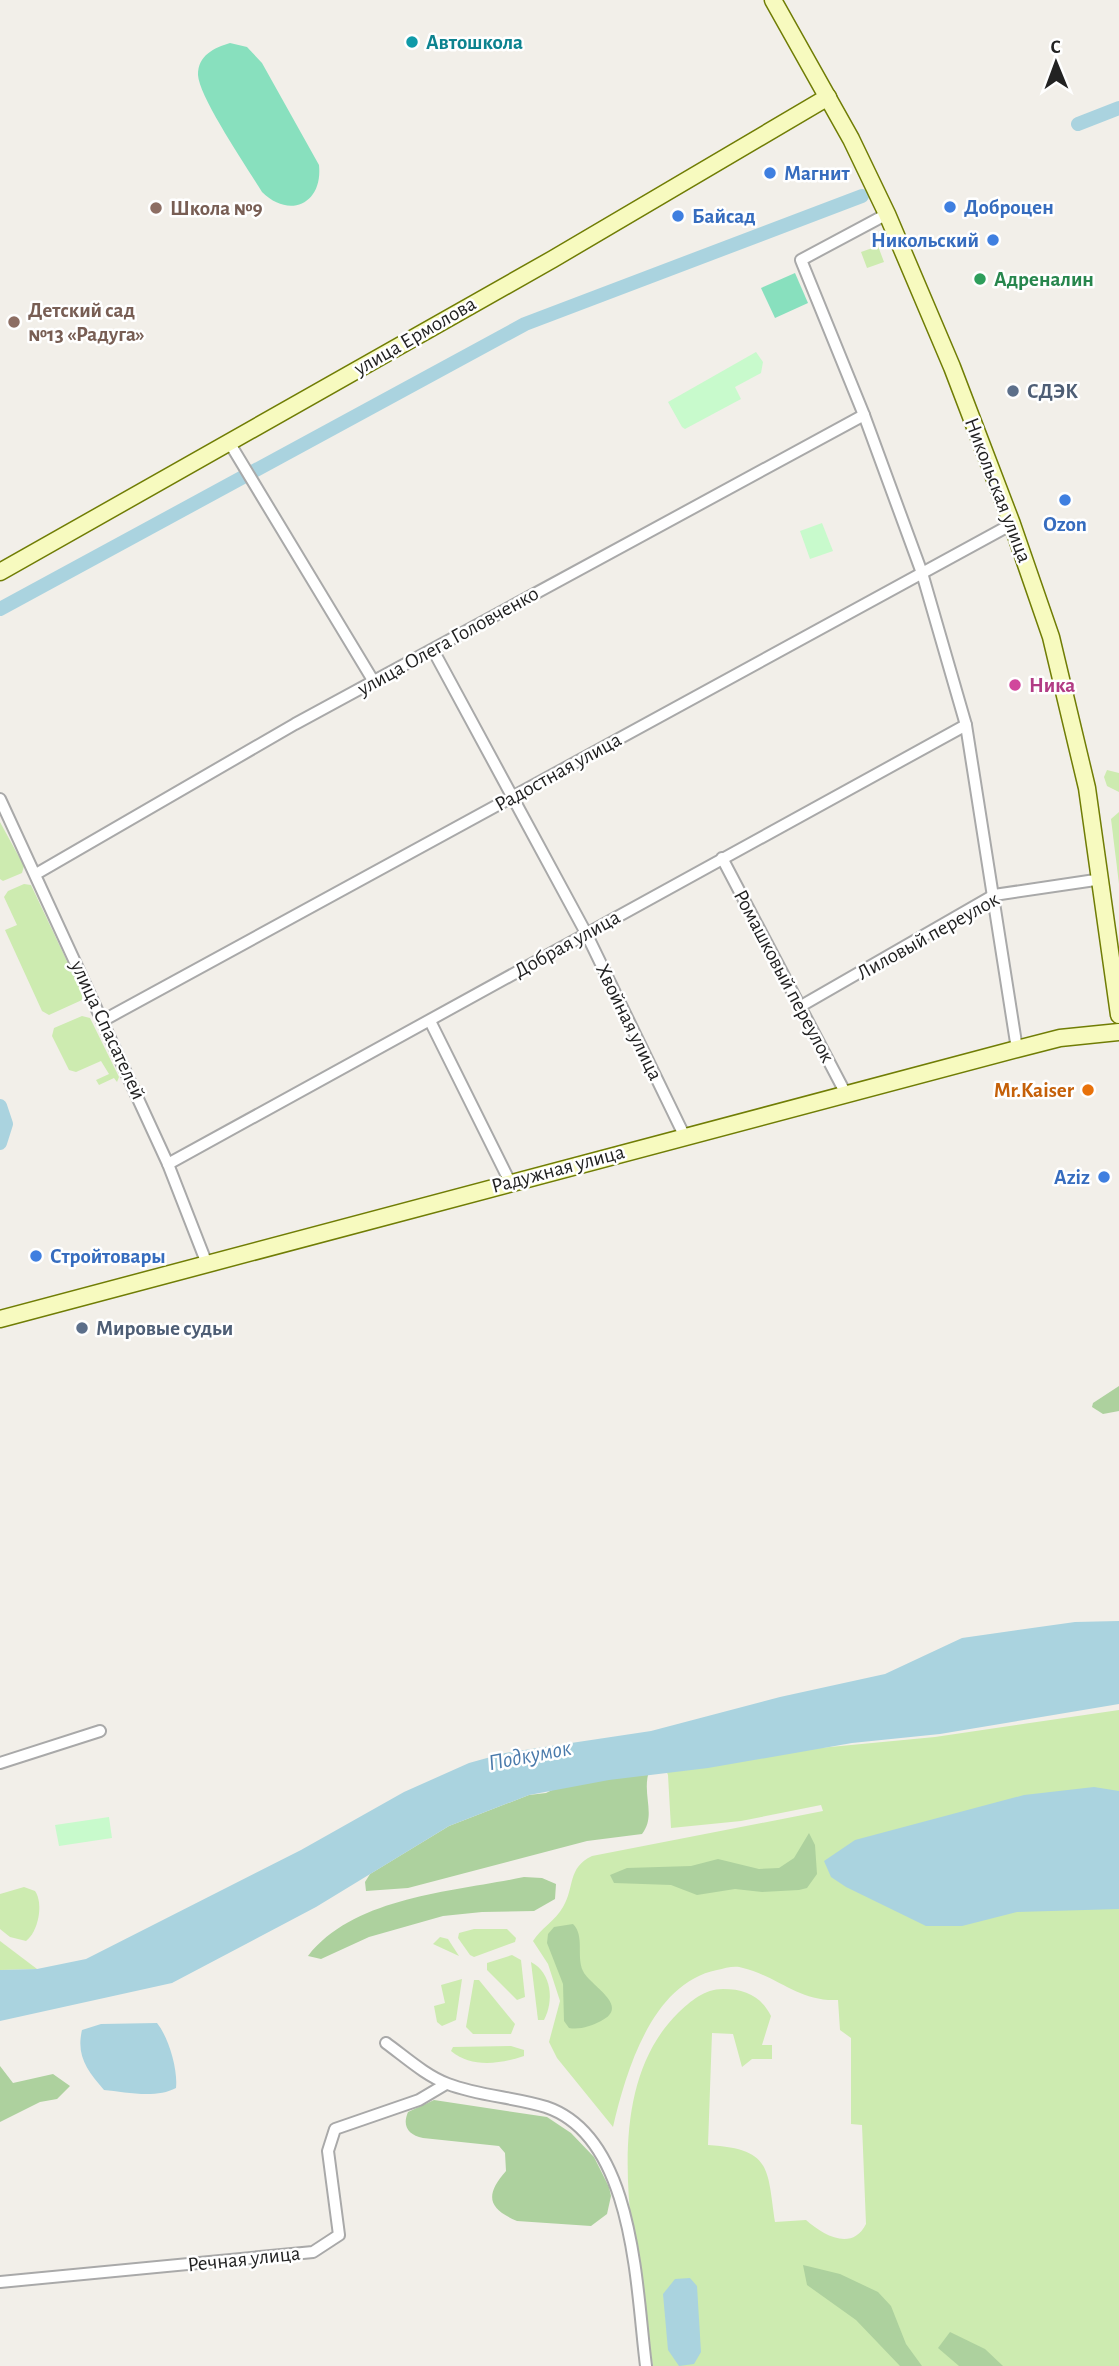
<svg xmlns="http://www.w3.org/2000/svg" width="1119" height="2366" font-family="'Alegreya Sans',sans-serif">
<rect width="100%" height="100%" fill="#f2efe9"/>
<!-- grass -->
<g fill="#cdebb0">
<path d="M878 246 884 262 867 268 861 252Z"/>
<path d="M1107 770 1119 773V792L1107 786 1104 777Z"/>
<path d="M1119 812V884L1111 819Z"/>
<path d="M0 822 24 866 22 873 3 881 0 879Z"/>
<path d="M24 884 31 885 82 993V1000L49 1015 42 1011 5 930 17 925 4 897 8 891Z"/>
<path d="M82 1016 90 1018 119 1077 117 1082 114 1078 99 1085 96 1080 109 1074 101 1061 76 1072 69 1070 52 1036 54 1028Z"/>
<path d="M1119 1710V2366H653C638 2261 593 2097 678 2013 691 2001 704 1989 723 1989 745 1989 761 1996 771 2016L762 2045H772V2059H752L742 2067 733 2034 712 2033 708 2145C772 2149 767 2168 775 2222L806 2220C823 2235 852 2252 866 2224L862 2125 851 2124V2038L840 2030 838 2000C799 2002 779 1977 743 1968 735 1965 726 1968 717 1970 652 1983 626 2071 613 2127L557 2058 549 2042 560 2001 548 1964 533 1941C541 1928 555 1921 563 1907 575 1887 567 1868 592 1856L823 1811 821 1805 741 1821 671 1828 668 1775 663 1763 935 1737Z"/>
<path d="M24 1887 35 1891C44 1904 38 1932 26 1941L10 1937 0 1929V1894Z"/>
<path d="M474 1929H507L516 1938 515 1942 474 1957 470 1955 458 1938 459 1933Z"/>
<path d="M440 1937 448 1939 459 1956 433 1944Z"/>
<path d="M0 1941 37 1969 0 1970Z"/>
<path d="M512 1955 521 1960 525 1997 517 2000 487 1970V1963Z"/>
<path d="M531 1962C552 1973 554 2001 544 2020H538Z"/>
<path d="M462 1979 456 2020 442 2026 437 2022 434 2006 445 2003 441 1985Z"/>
<path d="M474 1980H479L515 2024 511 2034H473L466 2027Z"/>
<path d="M511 2046 524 2050V2056C500 2064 471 2068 451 2051L453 2047Z"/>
</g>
<!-- forest -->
<g fill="#add19e">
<path d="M1119 1386V1411L1103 1414 1092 1407 1093 1403Z"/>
<path d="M648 1775C643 1797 656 1816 642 1834L587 1841 408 1888 366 1891 365 1882 370 1874 449 1826 529 1795 546 1793 579 1777Z"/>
<path d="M809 1833 815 1845 817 1874 807 1888 799 1890 762 1892 735 1889 697 1895 671 1885 614 1883 610 1875 627 1868 691 1866 718 1859 759 1869 779 1868 794 1858Z"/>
<path d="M524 1877 542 1878 556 1884 555 1899 534 1911 482 1912 443 1916 369 1937 321 1959 308 1956C355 1896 454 1892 524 1877Z"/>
<path d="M573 1924C585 1936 576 1956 583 1971 589 1985 632 2006 601 2021 591 2026 580 2030 569 2028L564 2021 563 1984 547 1943 548 1934 554 1927Z"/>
<path d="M0 2066 13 2083 53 2074 70 2086 57 2099 40 2102 0 2122Z"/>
<path d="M434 2100 547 2117 571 2133 594 2157 609 2187 611 2196 607 2214 591 2226 517 2221C486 2208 486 2194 506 2171L505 2153 499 2146 423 2138C408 2135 402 2126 408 2112Z"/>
<path d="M803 2265 840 2274 878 2292 891 2306 906 2344 922 2366H900L856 2320 807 2285Z"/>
<path d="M950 2332 985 2349 1003 2366H959L938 2348Z"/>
</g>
<!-- park -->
<g fill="#c8facc">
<path d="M756 352 763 362 761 373 735 387 741 399 685 429 682 427 668 402Z"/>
<path d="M822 523 833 551 810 559 800 531Z"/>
<path d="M109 1817 112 1838 59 1846 55 1825Z"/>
</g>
<!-- pitch -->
<g fill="#88e0be">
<path d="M230 43 247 47 262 63 319 165C323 204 289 219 262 192 248 169 199 97 198 75 198 55 214 48 230 43Z"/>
<path d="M795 273 808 303 775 318 761 288Z"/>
</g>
<!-- water -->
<g fill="#aad3df">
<path d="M1119 1621V1704L940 1734 852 1743 708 1768 609 1780 529 1795 449 1826 316 1907 172 1983 0 2021V1970L37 1969 86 1959 301 1850 404 1792 469 1763 505 1753 651 1731 780 1697 885 1674 962 1638 1075 1622Z"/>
<path d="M1094 1787 1119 1791V1909L1017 1912 962 1926H926L846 1887 831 1877 824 1861 855 1840 1024 1795Z"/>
<path d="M157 2023C169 2038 178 2070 176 2088 156 2099 125 2092 104 2090 87 2070 76 2056 82 2030L101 2024Z"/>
<path d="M690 2278 697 2286 701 2352 694 2364 679 2366 668 2350 663 2294 675 2279Z"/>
</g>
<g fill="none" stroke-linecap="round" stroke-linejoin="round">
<!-- canal -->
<g stroke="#aad3df" stroke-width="14">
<path d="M1078 124 1119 108"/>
<path d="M0 609 525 324 862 196"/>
<path d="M0 1106 6 1124 0 1143"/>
</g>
<defs>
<g id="street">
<path d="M887 214 801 260 864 415 922 573 966 725 1017 1049"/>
<path d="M229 442 374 682"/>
<path d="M433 650 586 933 684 1135"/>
<path d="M0 799 168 1164 207 1264"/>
<path d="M722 858 846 1094"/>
<path d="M36 874 295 724 864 415"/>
<path d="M801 1006 994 895 1102 879"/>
<path d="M104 1020 1012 524"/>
<path d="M430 1021 510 1182"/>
<path d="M168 1164 966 725"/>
<path d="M0 1763 100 1731"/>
<path d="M386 2043C404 2056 426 2076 448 2084 479 2096 514 2097 546 2107 635 2137 636 2288 646 2366"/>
<path d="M0 2282 313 2252 339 2235 328 2151 335 2129 419 2100 446 2084"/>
</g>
<g id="secondary">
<path d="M773 0 851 139 887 214 952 367 1012 524 1051 637 1087 788 1119 1015"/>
<path d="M0 572 553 259 828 97"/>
<path d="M0 1319 1017 1049 1060 1038 1119 1032"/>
</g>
</defs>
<!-- street casing -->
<use href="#street" stroke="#a9a9a9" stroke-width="14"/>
<!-- secondary casing -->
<use href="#secondary" stroke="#707d05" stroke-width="19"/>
<!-- street -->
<use href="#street" stroke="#fff" stroke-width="10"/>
<!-- secondary -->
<use href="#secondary" stroke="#f7fabf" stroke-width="16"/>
</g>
<!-- markers -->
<circle fill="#0f9aa8" stroke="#fff" stroke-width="2.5" cx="412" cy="42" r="7"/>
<g fill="#3f7fe0" stroke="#fff" stroke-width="2.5">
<circle cx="770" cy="173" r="7"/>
<circle cx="950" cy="207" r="7"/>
<circle cx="678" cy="216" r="7"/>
<circle cx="993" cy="240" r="7"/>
<circle cx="1065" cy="500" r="7"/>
<circle cx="1104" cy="1177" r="7"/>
<circle cx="36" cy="1256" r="7"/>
</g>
<g fill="#8d6e63" stroke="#fff" stroke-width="2.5">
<circle cx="156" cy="208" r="7"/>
<circle cx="14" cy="322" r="7"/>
</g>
<circle fill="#2e9e5b" stroke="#fff" stroke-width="2.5" cx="980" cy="279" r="7"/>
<g fill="#5c6f8a" stroke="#fff" stroke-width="2.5">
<circle cx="1013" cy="391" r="7"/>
<circle cx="82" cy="1328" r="7"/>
</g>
<circle fill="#d1479c" stroke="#fff" stroke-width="2.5" cx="1015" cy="685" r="7"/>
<circle fill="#e8710a" stroke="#fff" stroke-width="2.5" cx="1088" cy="1090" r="7"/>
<g text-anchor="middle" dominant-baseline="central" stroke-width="5" stroke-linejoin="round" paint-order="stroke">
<!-- culture labels -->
<g font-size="21" font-weight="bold" fill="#0d838f" stroke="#fff" text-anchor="start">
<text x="426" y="42">Автошкола</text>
</g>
<!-- shop labels -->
<g font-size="21" font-weight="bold" fill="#366cbe" stroke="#fff" text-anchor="start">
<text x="784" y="173">Магнит</text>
<text x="964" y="207">Доброцен</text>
<text x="692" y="216">Байсад</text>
<text x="979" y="240" text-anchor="end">Никольский</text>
<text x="1065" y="524" text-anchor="middle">Ozon</text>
<text x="1090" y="1177" text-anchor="end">Aziz</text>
<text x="50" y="1256">Стройтовары</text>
</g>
<!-- education labels -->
<g font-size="21" font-weight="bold" fill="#785e54" stroke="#fff" text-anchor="start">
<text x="170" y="208">Школа №9</text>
<text x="28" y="310">Детский сад<tspan x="28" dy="24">№13 «Радуга»</tspan></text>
</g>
<!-- leisure labels -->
<g font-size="21" font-weight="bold" fill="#27864d" stroke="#fff" text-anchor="start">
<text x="994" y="279">Адреналин</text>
</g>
<!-- street labels -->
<g font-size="21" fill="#222" stroke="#fff">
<text transform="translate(415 336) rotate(-30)">улица Ермолова</text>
<text transform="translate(998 490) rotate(69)">Никольская улица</text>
<text transform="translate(448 641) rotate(-29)">улица Олега Головченко</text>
<text transform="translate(558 772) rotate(-29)">Радостная улица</text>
<text transform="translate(928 936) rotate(-29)">Лиловый переулок</text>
<text transform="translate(567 944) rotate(-29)">Добрая улица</text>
<text transform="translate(784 976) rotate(62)">Ромашковый переулок</text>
<text transform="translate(629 1022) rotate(64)">Хвойная улица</text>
<text transform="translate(108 1030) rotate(65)">улица Спасателей</text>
<text transform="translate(558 1169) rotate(-15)">Радужная улица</text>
<text transform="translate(244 2259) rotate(-6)">Речная улица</text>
</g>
<!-- service labels -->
<g font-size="21" font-weight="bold" fill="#4e5e75" stroke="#fff" text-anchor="start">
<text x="1027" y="391">СДЭК</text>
<text x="96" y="1328">Мировые судьи</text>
</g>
<!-- hotel labels -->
<g font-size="21" font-weight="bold" fill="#b23c85" stroke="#fff" text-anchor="start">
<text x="1029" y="685">Ника</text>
</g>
<!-- food labels -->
<g font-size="21" font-weight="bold" fill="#c56008" stroke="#fff" text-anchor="end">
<text x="1074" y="1090">Mr.Kaiser</text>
</g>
<!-- water labels -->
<g font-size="23" font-style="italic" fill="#4a7aab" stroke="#fff">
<text transform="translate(530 1756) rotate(-11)">Подкумок</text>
</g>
</g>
<!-- north arrow -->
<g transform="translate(1056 63) rotate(359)" stroke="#ffffff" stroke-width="5" paint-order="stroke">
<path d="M0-5L12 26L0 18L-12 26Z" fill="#222222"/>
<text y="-10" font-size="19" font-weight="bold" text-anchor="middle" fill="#222222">С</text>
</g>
</svg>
